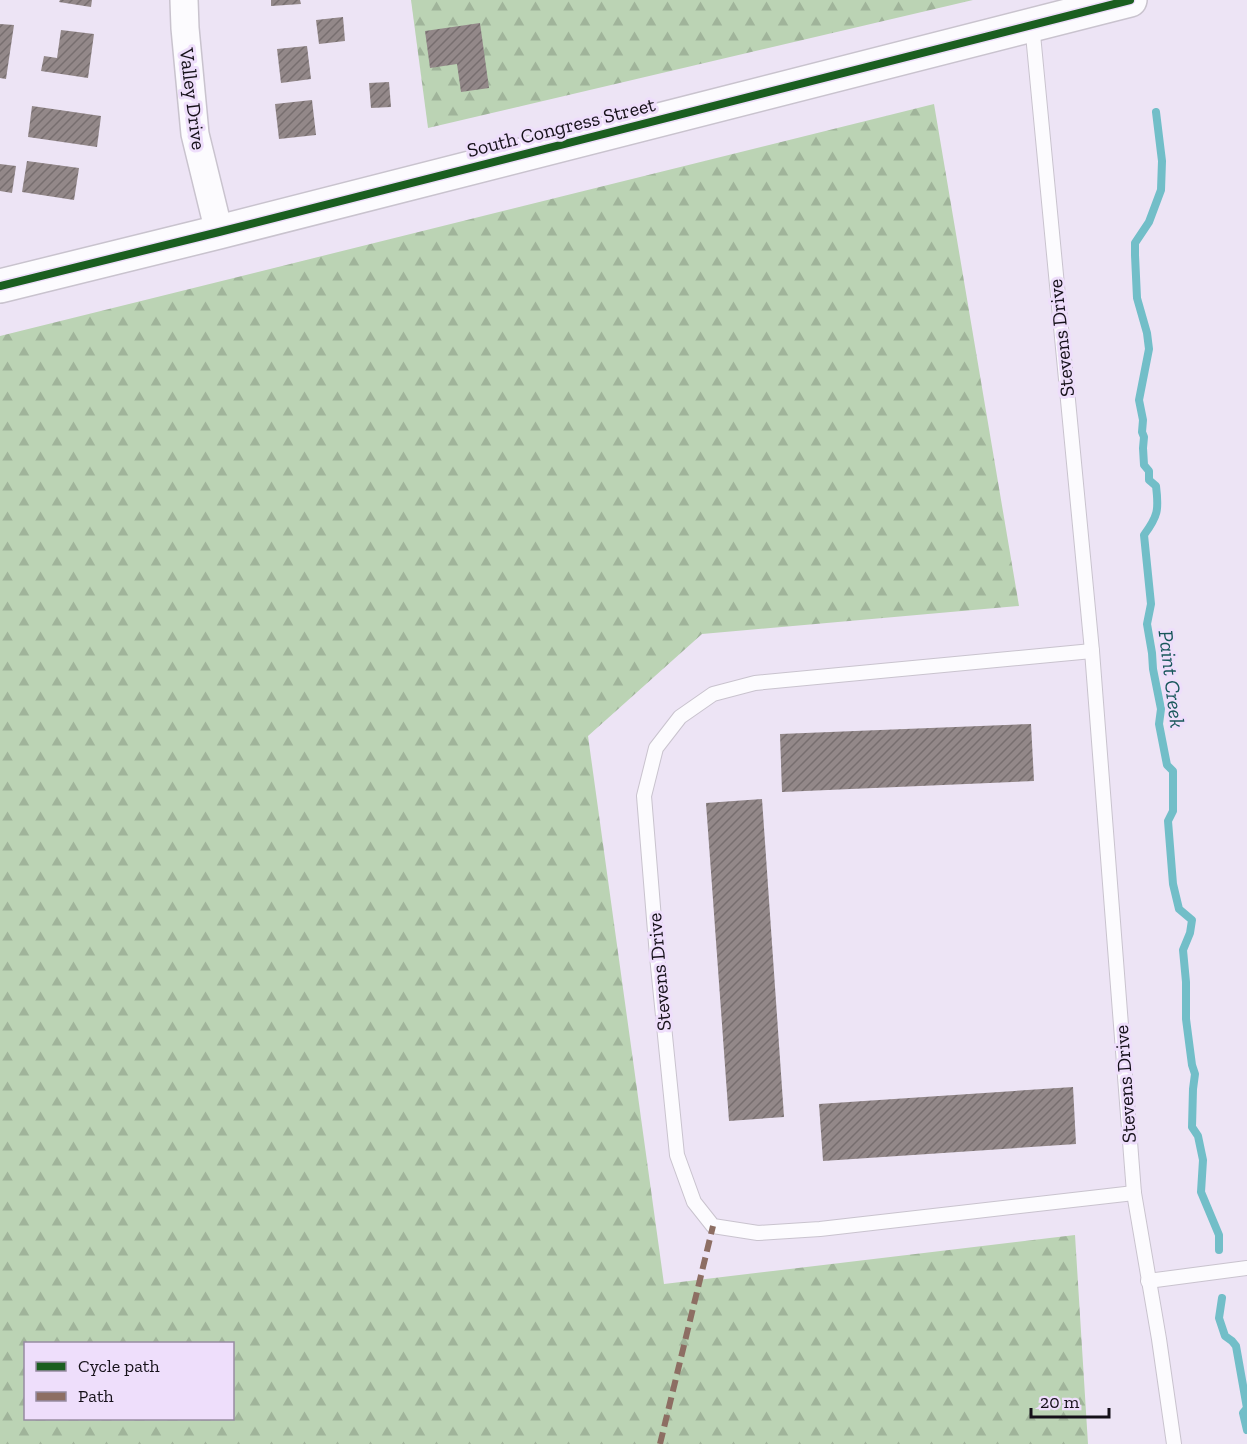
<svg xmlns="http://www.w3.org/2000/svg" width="1247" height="1444" font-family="'Zilla Slab',serif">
<defs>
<pattern id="forest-firs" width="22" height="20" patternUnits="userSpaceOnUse" patternTransform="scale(1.5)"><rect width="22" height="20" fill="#bbd3b4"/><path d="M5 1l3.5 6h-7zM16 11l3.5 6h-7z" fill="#a0b49a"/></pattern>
<pattern id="building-hatch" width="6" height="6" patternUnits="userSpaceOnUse" patternTransform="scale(1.5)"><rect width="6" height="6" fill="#938889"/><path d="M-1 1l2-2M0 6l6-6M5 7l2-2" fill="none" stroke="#776e6f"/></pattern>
</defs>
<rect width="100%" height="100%" fill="#ede4f5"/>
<!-- forest -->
<g fill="url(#forest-firs)" fill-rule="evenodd">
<path d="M411 0H973L428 128Z"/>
<path d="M934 104 1019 606 702 634 588 736 664 1284 1075 1235 1088 1444H0V336ZM26 1344H232V1418H26Z"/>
</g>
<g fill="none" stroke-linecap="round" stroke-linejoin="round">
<!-- stream -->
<g stroke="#72bec8" stroke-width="8">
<path d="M1156 112 1162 161 1161 190 1149 222 1135 243V255L1137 298 1147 333 1149 349 1139 400 1143 420 1142 432 1144 437 1143 448 1144 465 1149 471V480L1156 486C1159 510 1158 516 1144 535L1151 604 1147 624 1152 653 1153 669 1161 709 1159 724 1167 765 1173 771V811L1168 821 1173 884 1179 909 1192 920 1190 933 1183 950 1186 982V1019L1192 1065 1195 1074 1193 1089 1192 1127 1198 1136 1203 1160 1201 1192 1219 1235V1250"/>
<path d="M1222 1298 1219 1318 1225 1336 1232 1341 1236 1346 1247 1408 1243 1413 1247 1430"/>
</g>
</g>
<!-- building -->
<g fill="url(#building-hatch)">
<path d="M60 0H92L91 7 59 2Z"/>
<path d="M271 0H300L301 4 271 6Z"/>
<path d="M343 17 345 41 319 44 316 20Z"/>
<path d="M480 23 489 88 461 92 457 64 430 68 425 31Z"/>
<path d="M0 24 14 25 6 79 0 78Z"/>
<path d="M61 30 94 34 88 78 41 71 44 56 57 58Z"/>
<path d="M307 46 311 79 281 83 277 49Z"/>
<path d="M389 82 391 107 371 108 369 83Z"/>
<path d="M312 100 316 135 279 139 275 104Z"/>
<path d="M32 106 101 116 97 147 28 137Z"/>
<path d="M27 161 79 168 74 200 22 192Z"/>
<path d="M0 164 16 166 12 193 0 191Z"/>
<path d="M1031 724 1034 781 782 792 780 734Z"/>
<path d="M762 799 784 1117 729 1121 706 803Z"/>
<path d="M1073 1087 1076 1144 823 1161 819 1104Z"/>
</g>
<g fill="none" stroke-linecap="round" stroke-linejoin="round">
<defs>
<g id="lane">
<path d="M1032 24 1092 651 1134 1193 1159 1339 1174 1444"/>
<path d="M1092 651 755 683 713 694 680 717 656 748 644 796 657 956 677 1155 694 1202 713 1226 758 1233 820 1229 1134 1193"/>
<path d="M1148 1281 1247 1268"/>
</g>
<path id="street" d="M184 0 185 28 195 134 219 232"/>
<path id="secondary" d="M0 286 219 232 1130 0"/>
</defs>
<!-- lane casing -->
<use href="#lane" stroke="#c9c3ce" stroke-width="16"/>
<!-- street casing -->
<use href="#street" stroke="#c9c3ce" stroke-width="30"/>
<!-- secondary casing -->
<use href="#secondary" stroke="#c9c3ce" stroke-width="36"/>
<!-- lane -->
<use href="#lane" stroke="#fcfbfe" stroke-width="14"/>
<!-- street -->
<use href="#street" stroke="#fcfbfe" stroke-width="27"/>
<!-- secondary -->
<use href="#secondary" stroke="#fcfbfe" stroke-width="33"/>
<!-- quiet -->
<path stroke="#8d6e63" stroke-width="6" stroke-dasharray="12 6" stroke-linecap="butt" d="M660 1444 713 1226"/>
<defs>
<path id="cycleway" d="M0 286 219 232 1130 0"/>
</defs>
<!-- cycleway casing -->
<use href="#cycleway" stroke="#eedefb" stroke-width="11"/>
<!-- cycleway -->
<use href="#cycleway" stroke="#1b5e20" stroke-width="8"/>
</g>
<g text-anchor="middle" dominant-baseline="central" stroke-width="6" stroke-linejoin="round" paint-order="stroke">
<!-- street labels -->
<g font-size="20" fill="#151019" stroke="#eedefb">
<text transform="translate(193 99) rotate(83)">Valley Drive</text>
<text transform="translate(561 127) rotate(-14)">South Congress Street</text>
<text transform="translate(1061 338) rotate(-96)">Stevens Drive</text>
<text transform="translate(659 972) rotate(-95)">Stevens Drive</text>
<text transform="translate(1125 1084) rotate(-94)">Stevens Drive</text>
</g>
<!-- water labels -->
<g font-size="21" font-style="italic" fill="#17565a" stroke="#eedefb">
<text transform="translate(1172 679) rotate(83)">Paint Creek</text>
</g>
</g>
<!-- legend -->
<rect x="24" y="1342" width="210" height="78" fill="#eedefb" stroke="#978ca1" stroke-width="1.5"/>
<rect x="36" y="1362" width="30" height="9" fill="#1b5e20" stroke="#978ca1" stroke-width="1.5"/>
<text x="78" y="1372" font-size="18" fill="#151019">Cycle path</text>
<rect x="36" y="1392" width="30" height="9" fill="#8d6e63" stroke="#978ca1" stroke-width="1.5"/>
<text x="78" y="1402" font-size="18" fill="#151019">Path</text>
<!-- scale -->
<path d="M1031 1408v9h78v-9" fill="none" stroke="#151019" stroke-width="3"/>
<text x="1040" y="1408" font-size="18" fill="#151019" stroke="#eedefb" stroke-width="4.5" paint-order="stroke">20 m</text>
</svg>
